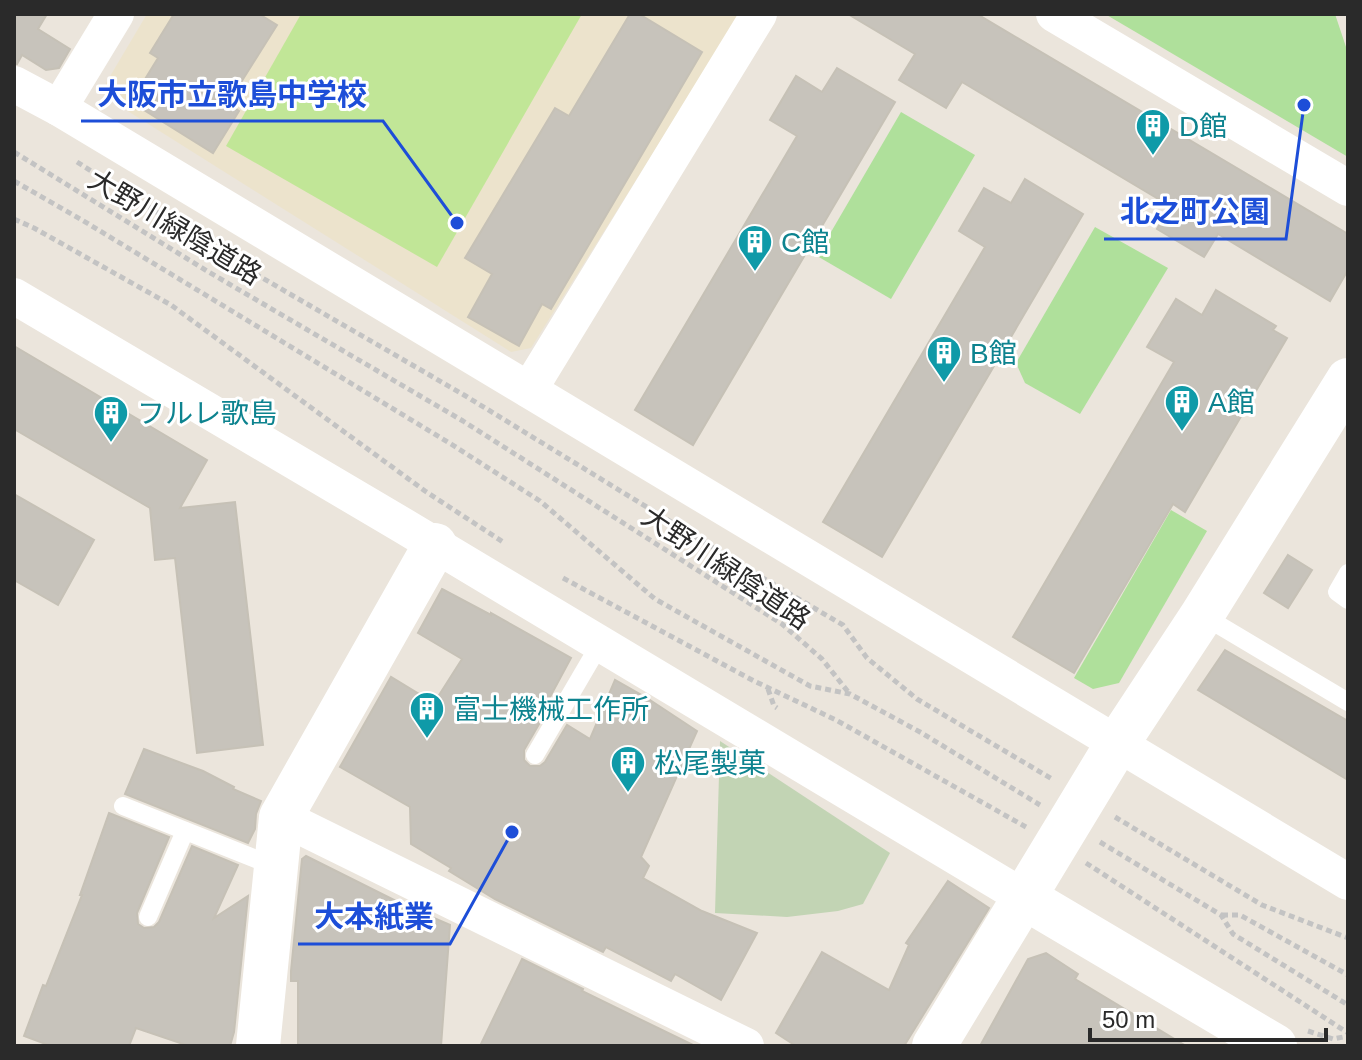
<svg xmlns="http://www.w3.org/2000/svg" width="1362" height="1060" font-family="Helvetica,'Noto Sans JP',sans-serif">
<rect width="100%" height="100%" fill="#ebe5dc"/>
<!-- education -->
<path fill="#ece3cc" d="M147 14H740L531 348 511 352 107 98 106 83Z"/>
<!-- green -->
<g fill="#afe09b">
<path d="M1105 14H1335L1348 53V157Z"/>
<path d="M901 112 975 155 891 299 817 256Z"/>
<path d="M1095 227 1168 268 1080 414 1025 383 1016 363Z"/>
<path d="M1171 510 1207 531 1119 683 1093 689 1074 678Z"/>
</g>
<!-- cemetery -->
<path fill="#c2d4b4" d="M720 741 890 853 863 904 838 911 787 917 715 913Z"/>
<!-- pitch -->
<path fill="#c1e697" d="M301 14H582L437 267 226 146Z"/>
<!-- building -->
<g fill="#c7c3bb" stroke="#c6c1b6" stroke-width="2">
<path d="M14 14H47L38 29 70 49 59 68 46 70 22 55 17 64 14 63Z"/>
<path d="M174 14H259L277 25 228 103 239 111 213 153 131 102 158 58 150 53Z"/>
<path d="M630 14H639L702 52 551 309 542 304 519 346 468 317 492 274 465 258 555 108 569 116Z"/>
<path d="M848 14H977L1348 234V270L1330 301 1218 234 1204 257 1157 229 1170 206 962 82 946 108 899 80 915 54Z"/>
<path d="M837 68 895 102 693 445 635 410 797 136 770 120 796 76 822 92Z"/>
<path d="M1025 179 1083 214 882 557 823 522 985 247 959 231 984 188 1011 203Z"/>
<path d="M1216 290 1276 326 1273 330 1287 338 1185 512 1173 504 1074 673 1013 637 1174 362 1147 347 1176 299 1202 315Z"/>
<path d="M14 346 207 460 180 508 235 502 263 745 197 753 175 558 155 560 150 508 14 429Z"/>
<path d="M14 494 94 540 58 605 14 580Z"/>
<path d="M1288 555 1312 570 1288 608 1264 593Z"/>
<path d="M442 589 491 615V613L571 658 543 710 546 712 524 750V760L530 766H540L545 762 567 725 590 739 615 680 647 698 697 731 641 857 649 866 643 878 702 911 757 933 721 1000 675 974 671 981 606 947 603 952 495 899 449 871 451 868 411 844 410 807 340 767 391 677 434 703 462 659 418 633Z"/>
<path d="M1225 650 1348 721V780L1198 690Z"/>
<path d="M144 749 203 771 234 787 233 789 261 801 256 814 255 829 248 843 125 794Z"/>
<path d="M109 813 169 837 137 913 138 924 144 928 154 927 159 922 192 846 238 865 214 918 248 896 234 1032 230 1046H189L136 1028 129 1046H51L24 1036 43 985 46 986 82 895H80Z"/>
<path d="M306 856 406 906 450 925 441 1046H298V981H291V971L302 859Z"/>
<path d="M948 881 989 908 904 1046H796L776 1033 822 952 889 990 909 945 906 943Z"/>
<path d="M1046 953 1078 974 1075 979 1186 1046H980L1028 959Z"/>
<path d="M522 959 583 989 582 991 695 1046H480Z"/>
</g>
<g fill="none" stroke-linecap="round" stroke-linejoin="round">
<!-- path -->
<g stroke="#c3c3c3" stroke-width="5" stroke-dasharray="6 4" stroke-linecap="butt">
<path d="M14 152 207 271 463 421 782 624 822 659 849 693"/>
<path d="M77 162 252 272 464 395 756 574 843 625 867 658 917 699 1052 779"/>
<path d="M14 181 82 220 451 444 540 501 655 599 810 686 850 694 920 732 1040 805"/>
<path d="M14 219 34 228 171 305 425 491 503 542"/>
<path d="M563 578 754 681 836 720 1026 827"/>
<path d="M768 689 774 706 777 708"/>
<path d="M1115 817 1262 905 1348 938"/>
<path d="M1100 842 1221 915 1233 934 1348 1005"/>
<path d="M1086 863 1348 1033"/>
<path d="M1222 915H1240L1348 975"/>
<path d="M1308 1031 1333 1039 1348 1036"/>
</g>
<!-- service -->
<g stroke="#fff" stroke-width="18">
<path d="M1348 573 1337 592 1348 600"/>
<path d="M1202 615 1348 702"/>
<path d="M535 755 600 644"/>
<path d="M123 806 276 867"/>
<path d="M148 917 185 831"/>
</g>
<!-- minor -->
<g stroke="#fff" stroke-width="36">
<path d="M1054 14 1348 188"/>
<path d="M14 84 59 108 1348 882"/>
<path d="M59 108 116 14"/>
<path d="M14 296 402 525 1025 898"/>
<path d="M529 390 759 14"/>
<path d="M281 817 746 1046"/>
</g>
<!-- tertiary -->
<g stroke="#fff" stroke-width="44">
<path d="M1025 898 1275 1046"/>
<path d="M258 1046 281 817 435 545"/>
<path d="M934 1046 1117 744 1202 615 1348 380"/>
</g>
</g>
<!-- icons -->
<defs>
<symbol id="building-pin" viewBox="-11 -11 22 30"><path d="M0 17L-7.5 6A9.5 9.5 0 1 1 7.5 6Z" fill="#0f9aa8" stroke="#fff"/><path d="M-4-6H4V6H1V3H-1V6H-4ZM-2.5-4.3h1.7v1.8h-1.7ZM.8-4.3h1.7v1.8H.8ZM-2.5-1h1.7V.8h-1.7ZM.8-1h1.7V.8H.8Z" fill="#fff"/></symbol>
</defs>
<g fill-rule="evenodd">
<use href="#building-pin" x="1133" y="106" width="40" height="54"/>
<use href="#building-pin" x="735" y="222" width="40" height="54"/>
<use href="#building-pin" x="924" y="333" width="40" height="54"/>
<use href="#building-pin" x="1162" y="382" width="40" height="54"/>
<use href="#building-pin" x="91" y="393" width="40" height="54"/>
<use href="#building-pin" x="407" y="689" width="40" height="54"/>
<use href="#building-pin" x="608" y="743" width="40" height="54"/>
</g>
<g text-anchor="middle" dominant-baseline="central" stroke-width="6" stroke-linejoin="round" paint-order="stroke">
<!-- culture labels -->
<g font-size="28" fill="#0d838f" stroke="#fff" text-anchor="start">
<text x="1179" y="126">D館</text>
<text x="781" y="242">C館</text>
<text x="970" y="353">B館</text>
<text x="1208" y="402">A館</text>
<text x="137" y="413">フルレ歌島</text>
<text x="453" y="709">富士機械工作所</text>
<text x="654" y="763">松尾製菓</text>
</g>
<!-- street labels -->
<g font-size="28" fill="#2a2a2a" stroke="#fff">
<text transform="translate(175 227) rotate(31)">大野川緑陰道路</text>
<text transform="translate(726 568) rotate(34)">大野川緑陰道路</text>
</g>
</g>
<!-- callouts -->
<path fill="none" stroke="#1d4ed8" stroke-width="3" d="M457 223L383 121H81M1304 105L1286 239H1104M512 832L450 944H298"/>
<g fill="#1d4ed8" stroke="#fff" stroke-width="3">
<circle cx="457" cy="223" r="8"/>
<circle cx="1304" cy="105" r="8"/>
<circle cx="512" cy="832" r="8"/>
</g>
<g font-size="30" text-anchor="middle" font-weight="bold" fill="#1d4ed8" stroke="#fff" stroke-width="6" stroke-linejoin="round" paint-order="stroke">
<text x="232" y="105">大阪市立歌島中学校</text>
<text x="1195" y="222">北之町公園</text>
<text x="374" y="927">大本紙業</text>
</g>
<!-- border -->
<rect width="1362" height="1060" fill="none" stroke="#2a2a2a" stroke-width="32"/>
<!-- scale -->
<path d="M1090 1028v12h236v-12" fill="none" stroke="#2a2a2a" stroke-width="4"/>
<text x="1102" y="1028" font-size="24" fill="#2a2a2a" stroke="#ffffff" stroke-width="6" paint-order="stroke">50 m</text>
</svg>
